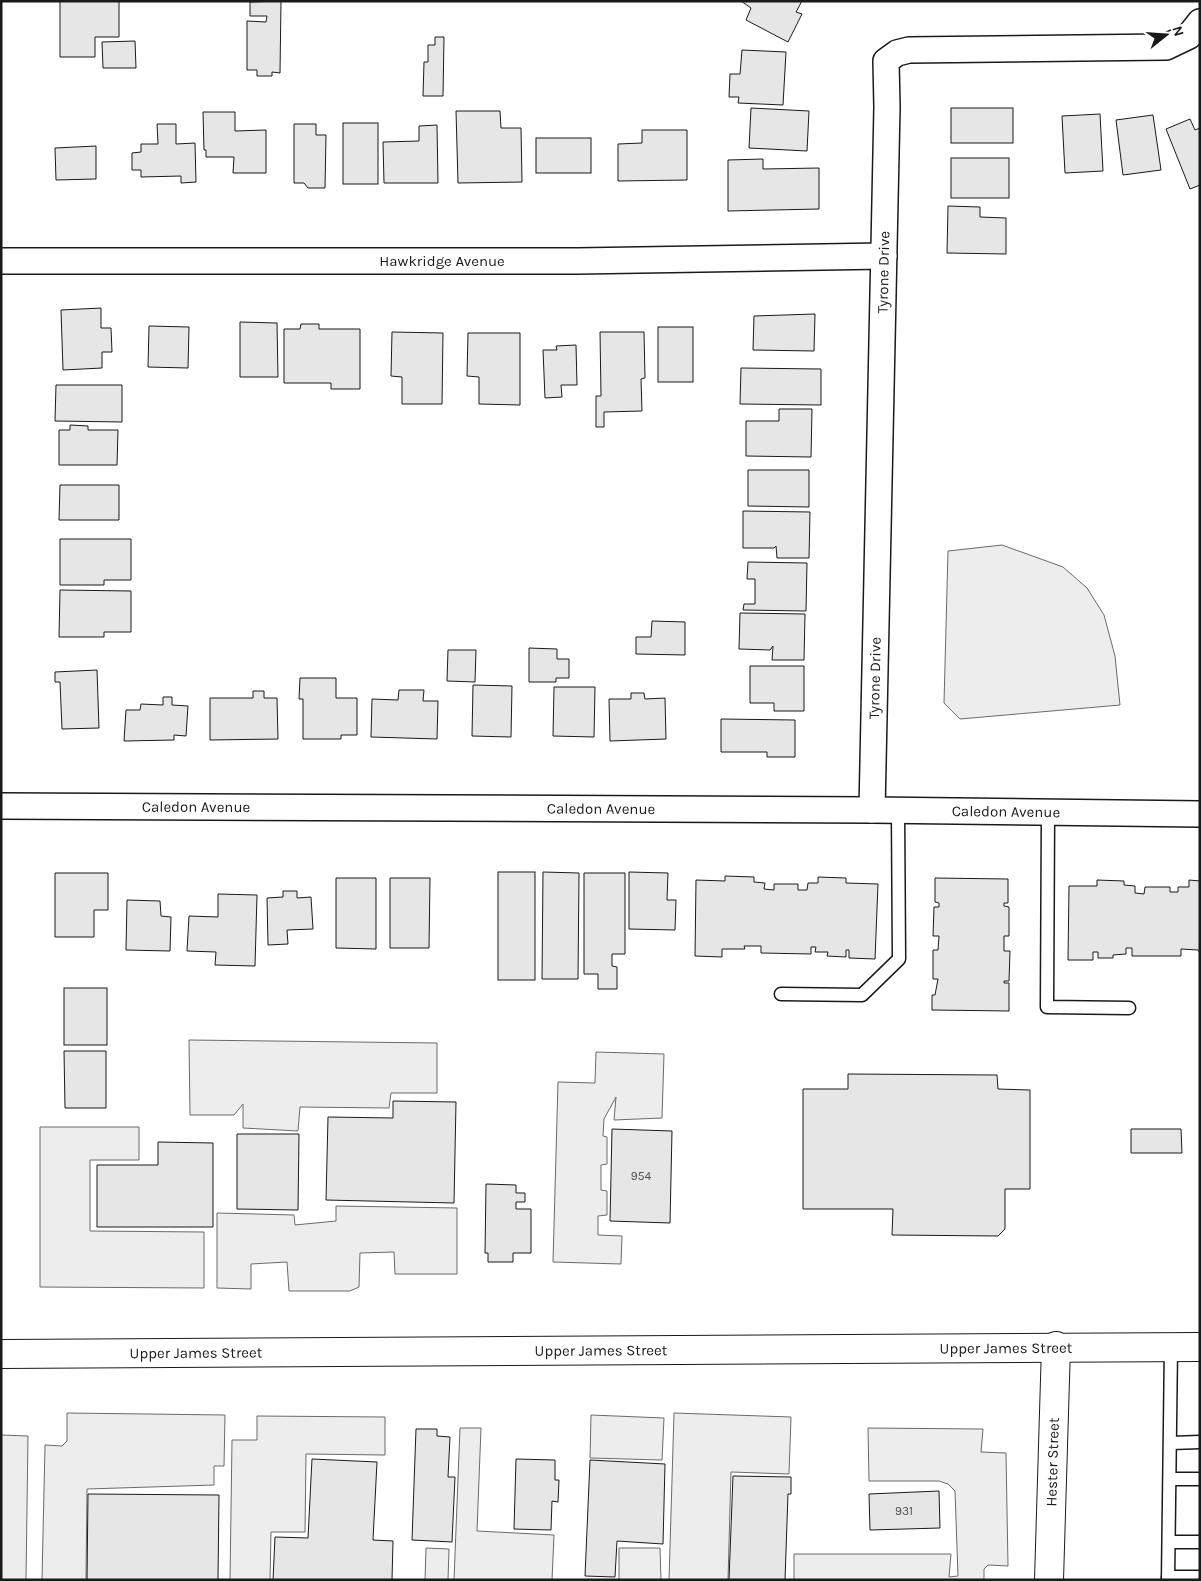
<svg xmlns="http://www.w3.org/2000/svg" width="1201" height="1581" font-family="Karla,sans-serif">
<rect width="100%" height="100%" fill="#fff"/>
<!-- built -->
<g fill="#ededed" stroke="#6a6a6a">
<path d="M1002 545 1063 567 1087 588 1104 615 1115 656 1120 705 960 719 944 703 948 551Z"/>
<path d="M189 1040 437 1043V1093H391L389 1108 300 1107 298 1131 243 1128V1104L234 1115H190Z"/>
<path d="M596 1052 664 1054 662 1118 614 1120 616 1097 604 1119 603 1136 607 1137V1164L601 1165V1190L607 1191V1215L598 1216V1235L622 1236 621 1264 553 1262 558 1082 595 1083Z"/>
<path d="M40 1127H139V1160H90V1231L204 1232V1288L40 1287Z"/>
<path d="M336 1206 457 1208V1274H395L394 1252 360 1253 359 1287 350 1291H289L287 1262 251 1264V1289L217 1288V1213L294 1215 295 1225 336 1221Z"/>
<path d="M67 1413 225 1415 224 1466H214V1485L87 1489 86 1580H42L45 1445 62 1446 67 1441Z"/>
<path d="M674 1413 791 1417 789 1474 731 1472 728 1580H669Z"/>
<path d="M591 1415 664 1418 662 1460 590 1458Z"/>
<path d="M257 1416 385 1417V1455L306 1454 305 1532H271L270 1580H230L232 1440H257Z"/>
<path d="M460 1428H481L477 1531 554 1535 552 1580H454Z"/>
<path d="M868 1428 983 1429 981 1452 1006 1453 1008 1566 988 1565 984 1569V1580H794V1554H951L949 1577 958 1576 955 1491 948 1484 939 1481H869Z"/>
<path d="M1 1435 28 1436 26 1580H1Z"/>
<path d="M426 1548 449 1549 448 1580H425Z"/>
<path d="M619 1548H660L661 1580H619Z"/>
</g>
<!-- building -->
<g fill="#e6e6e6" stroke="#1a1a1a">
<path d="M60 1H119V37H95V57H60Z"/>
<path d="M281 1 280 73 272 72V76H257V70H247V21L266 22 267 16H250V2Z"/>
<path d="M741 1H802L796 12 802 14 788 42 746 20 751 8Z"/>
<path d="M435 37H444L443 96H423L424 62H428V45H435Z"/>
<path d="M135 41 136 68H103L102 42Z"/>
<path d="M742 50 786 52 783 105 738 103 739 97H729L730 74H740Z"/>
<path d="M751 108 809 111 807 151 749 148Z"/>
<rect x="951" y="108" width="62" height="35"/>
<path d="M456 111H500L501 128H521L522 182 458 183Z"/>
<path d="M203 112H235V131L266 130V173H233L234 157H206V150H204Z"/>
<path d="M1100 114 1103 171 1065 173 1062 116Z"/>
<path d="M1153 115 1161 170 1123 175 1116 120Z"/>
<path d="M1190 119 1195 130 1200 128V185L1190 189 1166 129Z"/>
<rect x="343" y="123" width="35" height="61"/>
<path d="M157 124H176V144L195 143 196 182 181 183V176L141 177V170H132V153L141 152V144H158Z"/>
<path d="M294 124H316V135H326L325 188H308L304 183H294Z"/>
<path d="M437 125 438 183H384L383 142 419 141V126Z"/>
<path d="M642 130H687V180L618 181V144L642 143Z"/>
<rect x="536" y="138" width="55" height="35"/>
<path d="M96 146V179L56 180 55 148Z"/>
<rect x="951" y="158" width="58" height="40"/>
<path d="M763 159V169L819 168V209L728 211V160Z"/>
<path d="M948 206 980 207V217L1006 218V254L947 253Z"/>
<path d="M101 308V328H111L112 352H102V368L63 370 61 310Z"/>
<path d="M815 314 814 351 753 350 754 316Z"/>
<path d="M240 322 277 323 278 377H240Z"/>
<path d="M301 324H319V329H360V389H331V383H284V329H300Z"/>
<path d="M149 326 189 327 188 368 148 367Z"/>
<rect x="658" y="327" width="35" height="55"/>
<path d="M392 332 443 333 442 404H402V377L391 376Z"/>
<path d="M600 332H644L645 378 641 379 642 411 604 412V427H596V396H601Z"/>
<path d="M468 333H520V405L479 404V377L467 376Z"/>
<path d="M576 345 577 385H561L562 397 545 398 543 350H557L556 346Z"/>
<path d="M741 368 821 369V405L740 404Z"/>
<path d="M56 385H122V422L55 421Z"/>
<path d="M779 409H812L811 457 746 456V421H779Z"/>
<path d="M70 425 88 426V430H118L117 465H59V430H70Z"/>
<path d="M748 470H809V507L748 506Z"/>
<path d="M60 485H119V520H59Z"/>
<path d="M743 511 810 512 809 558H777L776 546 774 548H743Z"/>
<path d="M60 539H131V580H104V585H60Z"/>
<path d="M748 562 807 563 806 611 743 610 744 604H755V579H747Z"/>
<path d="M60 590 131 591V632H104V637H59Z"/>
<path d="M740 613 805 614 804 660H772L773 646 770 650 739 649Z"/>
<path d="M652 621 685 622V655L636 654V637H651Z"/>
<path d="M529 648 557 649V659H569V678H556V682H529Z"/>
<path d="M448 650H476L475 682 447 681Z"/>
<path d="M750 666H804V711H774V703H750Z"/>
<path d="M97 670 99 728 62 729 60 682H55V672Z"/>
<path d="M300 678H336V698H357V735H341V739H303V699H299Z"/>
<path d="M473 685 512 686 511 737 472 736Z"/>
<path d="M554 687H595L594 737 553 736Z"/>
<path d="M399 690H424L423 701H438L437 739 371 737 372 699 398 700Z"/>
<path d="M253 691H264V698H277L278 739 210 740V698H253Z"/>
<path d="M631 693H644L645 699 665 698 666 739 610 741 609 699H631Z"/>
<path d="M163 697H172V705L188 706 186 736 174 735V740L124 741 126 710H140L141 704 163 705Z"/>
<path d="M721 719 795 720V757H767V752H721Z"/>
<rect x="498" y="872" width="37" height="108"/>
<path d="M543 872 579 873 578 979H542Z"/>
<path d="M629 872 668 873 667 900H676L675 930 629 929Z"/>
<path d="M55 873H108V910H94V937H55Z"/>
<path d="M584 873H625V954H612V966L617 967V989H598V974H584Z"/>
<path d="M725 876 754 877V882L765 883 764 889 774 890V884H798V890H807L808 883H818V877L846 878V883L878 884 875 959 849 958V950H846V957L827 956 828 952H815L816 947H811V954L761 953V946H744L745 949H722V957L695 956 696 880 725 881Z"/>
<path d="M336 878H376V949L336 948Z"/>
<path d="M390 878H430L429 948H390Z"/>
<path d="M935 878 1008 879V903H1004V906L1009 907V936H1004V951H1010L1009 981H1004V983H1009V1011L932 1010V995H935L938 979H933V950H938L939 936H933L934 907H939V903L935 902Z"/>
<path d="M1097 880 1124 881V885L1135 886V893L1144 894 1145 887H1170V892H1178V887H1189V880L1200 881V953L1198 950 1181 949V956H1132V948H1126V954L1113 955V958H1098V952H1093V960H1068L1069 886H1097Z"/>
<path d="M283 891H297V898L311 897 313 929 287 930 288 944 268 945 267 898 283 897Z"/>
<path d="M218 894 257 895 255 966 215 965 216 952 187 951 189 916 218 917Z"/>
<path d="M127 900 160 901 161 916 171 917 170 951 126 950Z"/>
<rect x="64" y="988" width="43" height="57"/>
<path d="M64 1051H106V1108H65Z"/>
<path d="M848 1074 997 1075 998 1089 1030 1090V1189H1005V1229L998 1236 892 1235 893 1209H803V1089H848Z"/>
<path d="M393 1101 456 1102 454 1203 326 1200 328 1117 393 1118Z"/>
<path d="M612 1129 672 1131 670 1223 610 1221Z"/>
<path d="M1131 1129H1181L1182 1153H1131Z"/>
<path d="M237 1134H299L298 1210 237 1209Z"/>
<path d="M158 1142 213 1143V1227H97V1165H158Z"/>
<path d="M486 1184 516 1185V1193H525V1202H516V1209H531V1253H513V1262H488V1253H485Z"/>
<path d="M416 1429H437V1436L450 1437 448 1477H455L452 1542 412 1540Z"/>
<path d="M312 1459 377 1462 373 1540 393 1541 392 1580H273L275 1537 308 1538Z"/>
<path d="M516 1459 555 1460V1480H559L558 1502 552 1501 551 1530 514 1529Z"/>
<path d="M590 1460 665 1464 663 1544 617 1541 615 1577 585 1576Z"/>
<path d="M733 1476 791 1477V1494H788L785 1580H729Z"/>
<path d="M939 1491 940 1528 870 1530 869 1494Z"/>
<path d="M88 1494 219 1495 218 1580H87Z"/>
</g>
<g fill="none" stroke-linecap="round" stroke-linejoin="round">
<defs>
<g id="lane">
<path d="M1048 814 1047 1007 1129 1008"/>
<path d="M781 994 862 995 899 959 898 811"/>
<path d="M1171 1443 1200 1442"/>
<path d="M1170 1479H1200"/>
<path d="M1169 1542H1200"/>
<path d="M1168 1577H1200"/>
<path d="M1168 1580 1171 1347"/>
</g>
<g id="street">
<path id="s1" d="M1 261H577L884 256"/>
<path id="s2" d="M1 806 872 810 1200 814"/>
<path id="s3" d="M872 810 887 107 886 61 897 53 909 50 1166 47 1189 36 1200 22"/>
</g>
<g id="secondary">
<path id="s4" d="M1049 1580 1056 1346"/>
</g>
<g id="primary">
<path id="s5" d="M1 1354 1200 1347"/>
</g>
</defs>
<!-- lane casing -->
<use href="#lane" stroke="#1a1a1a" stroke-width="15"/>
<!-- street casing -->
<use href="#street" stroke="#1a1a1a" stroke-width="28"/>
<!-- secondary casing -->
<use href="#secondary" stroke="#1a1a1a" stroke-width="30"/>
<!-- primary casing -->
<use href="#primary" stroke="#1a1a1a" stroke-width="30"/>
<!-- lane -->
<use href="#lane" stroke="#fff" stroke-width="12"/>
<!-- street -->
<use href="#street" stroke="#fff" stroke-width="25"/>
<!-- secondary -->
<use href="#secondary" stroke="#fff" stroke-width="28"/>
<!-- primary -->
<use href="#primary" stroke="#fff" stroke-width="28"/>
</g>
<g text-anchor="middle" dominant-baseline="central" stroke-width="4" stroke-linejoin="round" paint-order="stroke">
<!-- number labels -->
<g font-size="12" fill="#4d4d4d">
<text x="641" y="1176">954</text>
<text x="904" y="1511">931</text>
</g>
<!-- street labels -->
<g font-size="15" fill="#1a1a1a" stroke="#fff">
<text stroke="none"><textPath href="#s1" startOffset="441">Hawkridge Avenue</textPath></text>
<text stroke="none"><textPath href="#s3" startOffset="538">Tyrone Drive</textPath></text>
<text stroke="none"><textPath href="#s3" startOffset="132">Tyrone Drive</textPath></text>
<text stroke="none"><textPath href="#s2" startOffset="195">Caledon Avenue</textPath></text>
<text stroke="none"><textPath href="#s2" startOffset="600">Caledon Avenue</textPath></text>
<text stroke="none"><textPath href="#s2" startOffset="1005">Caledon Avenue</textPath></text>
<text stroke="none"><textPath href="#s5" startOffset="1005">Upper James Street</textPath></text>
<text stroke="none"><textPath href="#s5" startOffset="600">Upper James Street</textPath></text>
<text stroke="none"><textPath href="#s5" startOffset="195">Upper James Street</textPath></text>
<text stroke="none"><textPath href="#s4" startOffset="118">Hester Street</textPath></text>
</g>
</g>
<!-- border -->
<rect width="1201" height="1581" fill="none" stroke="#1a1a1a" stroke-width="5"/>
<!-- north arrow -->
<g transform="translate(1166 35) rotate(73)" stroke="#ffffff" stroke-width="4" paint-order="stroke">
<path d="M0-4L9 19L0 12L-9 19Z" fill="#1a1a1a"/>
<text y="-8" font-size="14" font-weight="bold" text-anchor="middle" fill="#1a1a1a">N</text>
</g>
</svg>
